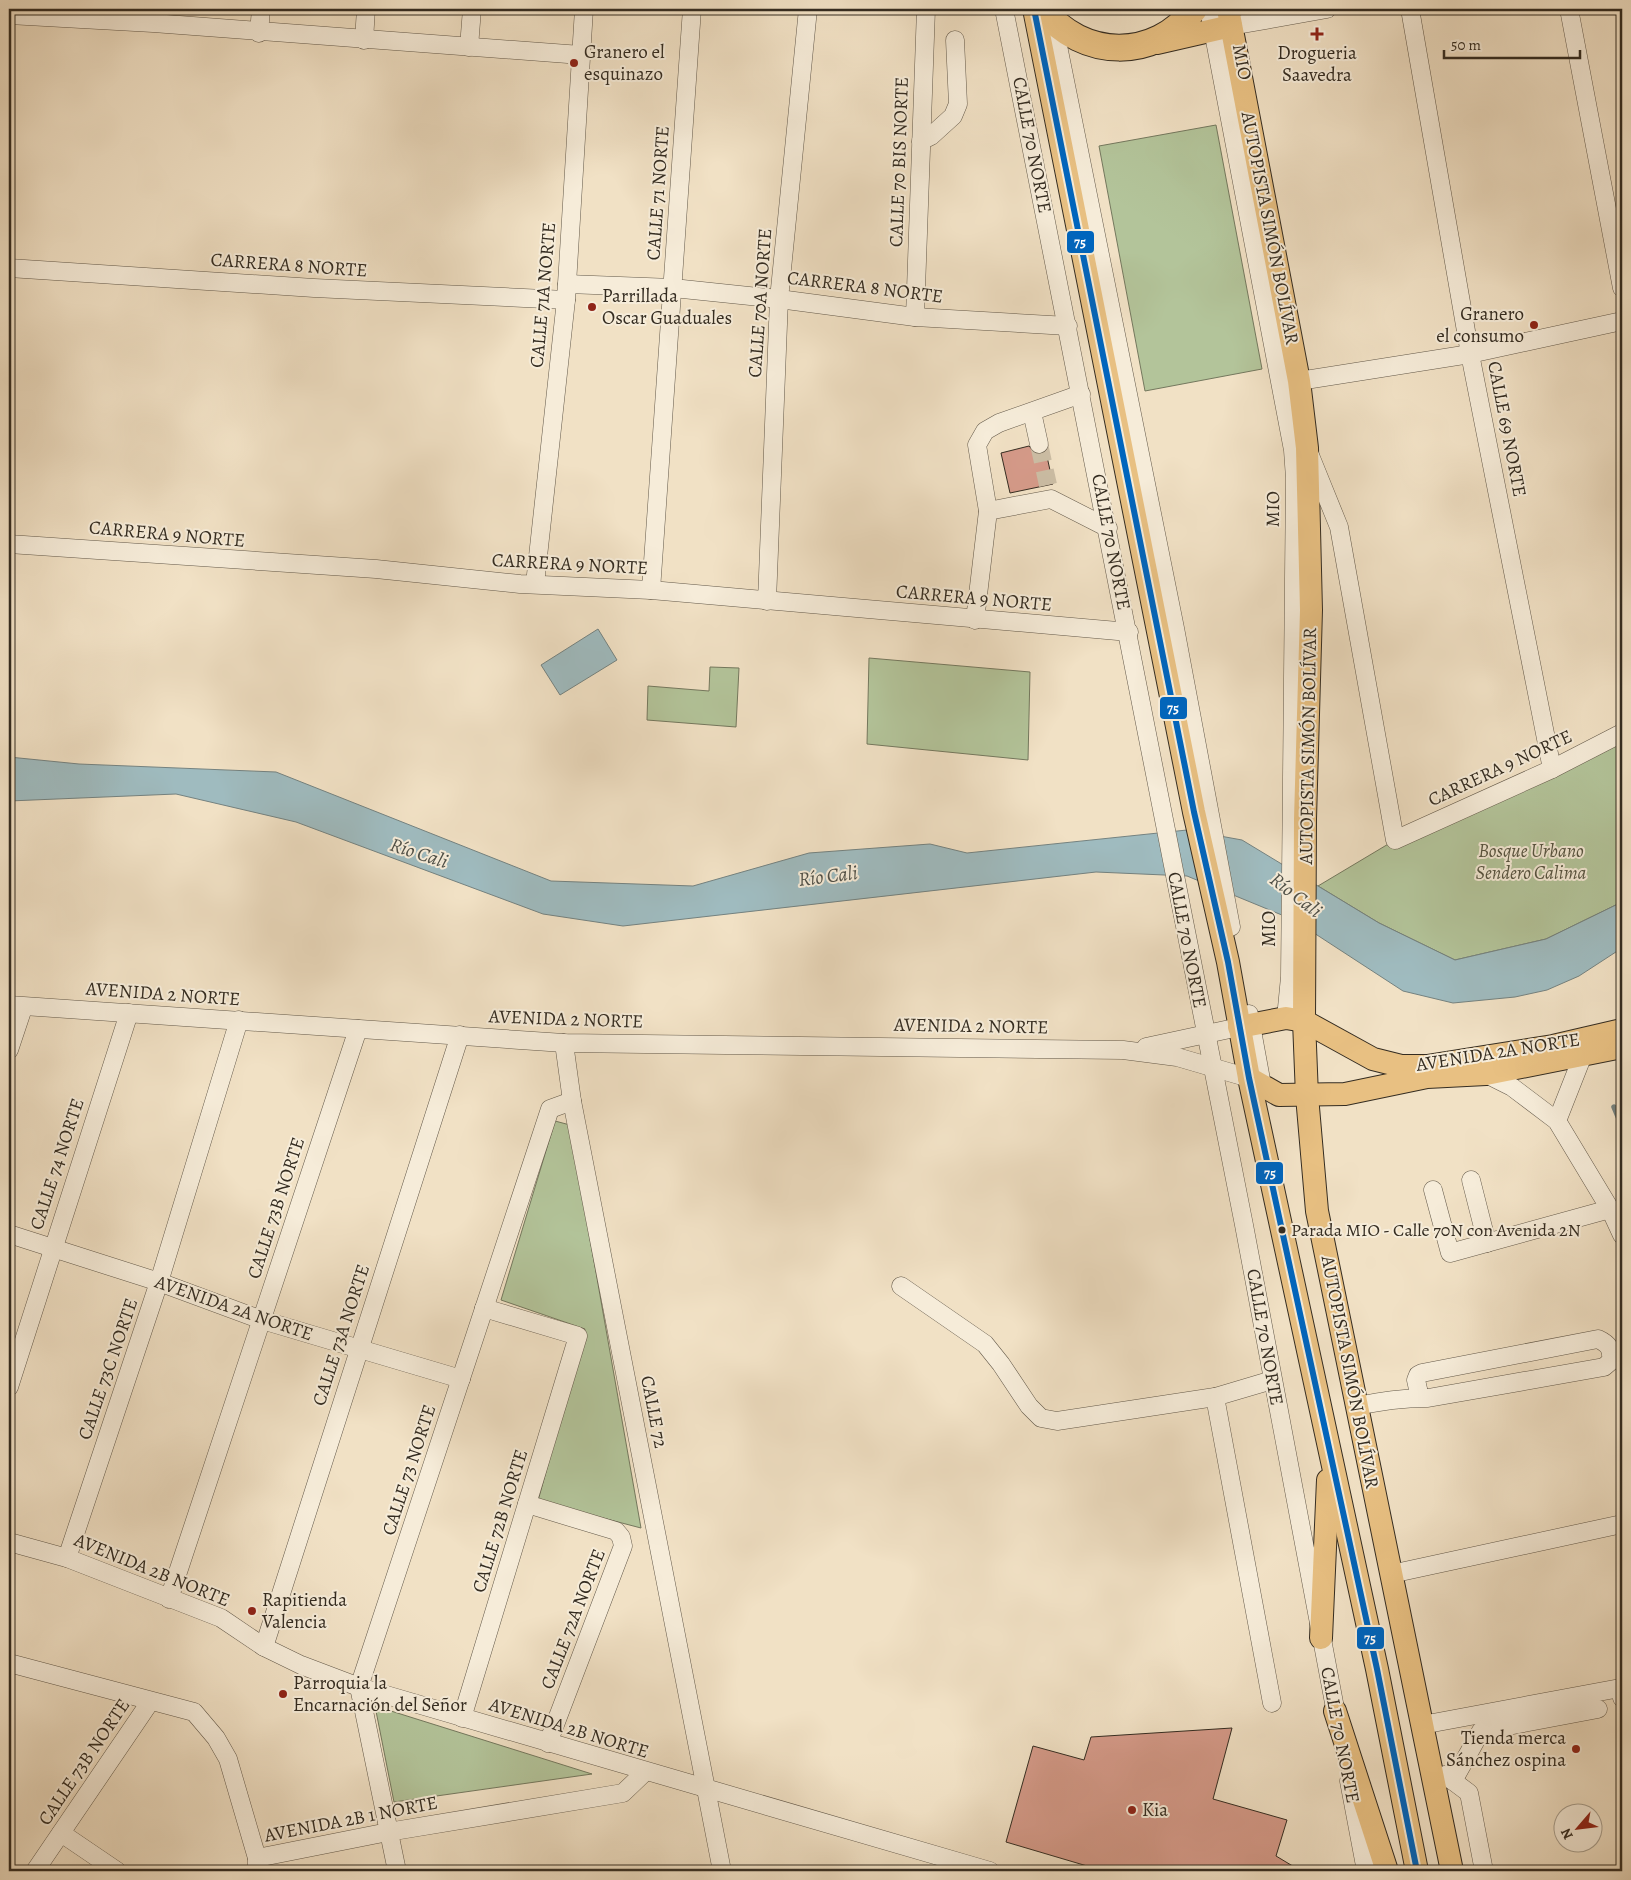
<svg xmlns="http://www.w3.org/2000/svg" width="1631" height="1880" font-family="Alegreya,serif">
<rect width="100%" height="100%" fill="#f1e1c5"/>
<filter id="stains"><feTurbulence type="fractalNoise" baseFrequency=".004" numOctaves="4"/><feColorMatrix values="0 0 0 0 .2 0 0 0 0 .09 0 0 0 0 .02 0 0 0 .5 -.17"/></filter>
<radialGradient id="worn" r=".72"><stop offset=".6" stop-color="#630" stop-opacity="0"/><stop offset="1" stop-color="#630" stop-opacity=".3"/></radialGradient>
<!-- green -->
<g fill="#b3c49a" stroke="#74785e">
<path d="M1216 125 1262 369 1145 391 1099 146Z"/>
<path d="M869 658 1030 672 1028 760 867 744Z"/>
<path d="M710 667 739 668 736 727 647 720 648 686 709 691Z"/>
<path d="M1622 734V902L1546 939 1455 960 1379 923 1318 886 1395 840Z"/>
<path d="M555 1121 570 1125 641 1528 538 1501 585 1329 501 1300Z"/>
<path d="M375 1706 592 1774 394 1802Z"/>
</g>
<!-- water -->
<g fill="#9fbbbf" stroke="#748280">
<path d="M598 629 617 660 560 695 541 665Z"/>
<path d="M9 757 79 764 276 772 551 881 693 886 809 853 930 844 967 853 1187 830 1242 840 1379 923 1455 960 1546 939 1622 902V948L1579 976 1547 990 1515 997 1453 1003 1403 991 1294 920 1187 876 1096 872 623 926 543 914 296 822 176 794 9 801Z"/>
</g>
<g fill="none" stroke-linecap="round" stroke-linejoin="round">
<!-- stream -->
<path stroke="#748280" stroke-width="5.5" d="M1614 1107 1622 1126"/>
</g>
<!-- building -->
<g fill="#d59a89" stroke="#342c21">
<path d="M1029 446 1036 454 1046 452 1053 484 1010 493 1001 453Z"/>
<path d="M1232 1728 1213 1799 1287 1820 1276 1856 1301 1871H1104L1006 1842 1033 1746 1084 1760 1091 1737Z"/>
</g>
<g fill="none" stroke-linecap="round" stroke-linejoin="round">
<!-- minor-tunnel -->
<path stroke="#cbbda4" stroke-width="18" stroke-dasharray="18 9" stroke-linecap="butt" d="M1039 444 1048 485"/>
<defs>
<g id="minor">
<path d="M1004 9 1244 1225 1338 1724"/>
<path d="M1209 9 1293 450 1295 478 1290 977 1286 1018"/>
<path d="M1410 9 1470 354 1552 769"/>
<path d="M1569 9 1622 288"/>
<path d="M9 15 153 23 581 55"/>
<path d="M1052 16 1175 628 1231 927"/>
<path d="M1231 26 1327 9"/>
<path d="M259 33 261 9"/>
<path d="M364 40 366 9"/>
<path d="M469 47 472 9"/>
<path d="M921 141 931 136 953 116 958 104 955 40"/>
<path d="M9 268 314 288 566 300"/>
<path d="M567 284 673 288 779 299 915 317 1068 326"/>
<path d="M915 317 926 9"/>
<path d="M1299 381 1470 354 1622 321"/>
<path d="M1032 412 1039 444"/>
<path d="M1309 453 1339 527 1395 840 1552 769 1622 733"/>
<path d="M988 511 1051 499 1108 528"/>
<path d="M9 544 376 569 520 584 651 590 1129 632"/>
<path d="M535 584 566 300 584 9"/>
<path d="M651 590 692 9"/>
<path d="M767 601 779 299 808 9"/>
<path d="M975 620 988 511 977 445 985 431 999 423 1081 394"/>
<path d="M9 1005 564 1043 1123 1050 1177 1057 1249 1078"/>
<path d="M1249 1014 1262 1085"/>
<path d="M564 1043 572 1101 722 1871"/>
<path d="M1146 1047 1239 1027"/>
<path d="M9 1050 23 1008"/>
<path d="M1486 1070V1074L1512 1087 1557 1121 1610 1209 1622 1235"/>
<path d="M1557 1121 1583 1055 1581 1044"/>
<path d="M1471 1180 1487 1243"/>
<path d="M1433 1190 1450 1253 1610 1209"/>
<path d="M9 1234 159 1282 262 1320 461 1379"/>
<path d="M901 1286 985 1344 1001 1364 1029 1406 1041 1418 1057 1421 1215 1397"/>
<path d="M9 1387 129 1013"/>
<path d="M1357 1406C1383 1401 1401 1398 1428 1398L1604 1367 1611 1361C1612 1349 1609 1344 1598 1339L1422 1373 1418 1375 1416 1380 1420 1398"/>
<path d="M527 1504 616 1531 621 1537 623 1546 548 1743"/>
<path d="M9 1542 67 1558 221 1618 264 1647 301 1665 359 1687 990 1871"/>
<path d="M67 1558 159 1282 239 1020"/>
<path d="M1391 1574 1622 1524"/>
<path d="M169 1599 358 1029"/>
<path d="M264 1647 460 1035"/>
<path d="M9 1663 194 1712 216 1738 228 1759 257 1858V1871"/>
<path d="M1272 1703 1215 1397 1272 1380"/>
<path d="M462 1718 578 1336 484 1308"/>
<path d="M1422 1725 1620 1688 1622 1698"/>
<path d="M1445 1775 1469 1793 1484 1871"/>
<path d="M1349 1781 1366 1871"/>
<path d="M1453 1781 1481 1731 1598 1709"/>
<path d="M61 1833 117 1871"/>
<path d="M257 1858 388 1832 623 1793 645 1772"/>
<path d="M35 1871 150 1702"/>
<path d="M397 1871 359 1687 550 1109 572 1101"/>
</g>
<g id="major">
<path d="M1034 9 1194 812 1228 962 1249 1078 1377 1669 1417 1871"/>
<path d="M1228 9 1299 381 1307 448 1311 610 1305 819 1304 1021 1307 1096 1317 1211 1452 1871"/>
<path d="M1157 43 1231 26"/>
<path d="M1239 1027 1286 1018 1304 1021 1373 1059 1401 1066H1427L1553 1046 1622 1030"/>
<path d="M1249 1078 1279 1095 1345 1094 1427 1077 1486 1074 1622 1047"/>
<path d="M1321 1638 1328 1480"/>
<path d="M1335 1711 1387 1871"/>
</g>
<path id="highway" d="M1043 9C1082 60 1156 61 1194 9"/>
</defs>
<!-- minor casing -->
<use href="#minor" stroke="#63594a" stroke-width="19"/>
<!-- major casing -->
<use href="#major" stroke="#342c21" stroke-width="24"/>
<!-- highway casing -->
<use href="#highway" stroke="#342c21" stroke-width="28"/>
<!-- minor -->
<use href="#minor" stroke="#f6ecd9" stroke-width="18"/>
<!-- major -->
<use href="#major" stroke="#e8c082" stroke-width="22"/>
<!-- highway -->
<use href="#highway" stroke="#e8c082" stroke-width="26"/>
<defs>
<path id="bus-1" d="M1034 9 1194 812 1228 962 1249 1078 1377 1669 1417 1871"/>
</defs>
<!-- bus-1 casing -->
<use href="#bus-1" stroke="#f6ecd9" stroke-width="10"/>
<!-- bus-1 -->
<use href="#bus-1" stroke="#0065bd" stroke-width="6"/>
</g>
<!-- markers -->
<g fill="#8f2418" stroke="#f6ecd9" stroke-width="2">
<path d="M1314.5 26.5h5v5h5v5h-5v5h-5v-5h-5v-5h5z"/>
<circle cx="574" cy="63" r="5"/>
<circle cx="592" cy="307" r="5"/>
<circle cx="1534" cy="325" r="5"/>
<circle cx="252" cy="1611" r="5"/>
<circle cx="283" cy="1694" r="5"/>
<circle cx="1576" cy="1749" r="5"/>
<circle cx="1132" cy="1810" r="5"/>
</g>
<circle fill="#342c21" stroke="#f6ecd9" stroke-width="2" cx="1282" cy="1230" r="4.5"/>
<g text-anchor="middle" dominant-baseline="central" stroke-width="4" stroke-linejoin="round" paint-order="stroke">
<!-- bus labels -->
<g font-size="18" fill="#342c21" stroke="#f6ecd9" text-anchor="start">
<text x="1291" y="1230">Parada MIO - Calle 70N con Avenida 2N</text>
</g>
<!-- poi labels -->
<g font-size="19" fill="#342c21" stroke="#f6ecd9" text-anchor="start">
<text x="584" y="52">Granero el<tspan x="584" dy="22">esquinazo</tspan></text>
<text x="1317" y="53" text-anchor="middle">Drogueria<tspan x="1317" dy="22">Saavedra</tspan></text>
<text x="602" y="296">Parrillada<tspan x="602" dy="22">Oscar Guaduales</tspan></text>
<text x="1524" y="314" text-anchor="end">Granero<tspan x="1524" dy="22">el consumo</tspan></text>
<text x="262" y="1600">Rapitienda<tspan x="262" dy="22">Valencia</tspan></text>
<text x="293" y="1683">Parroquia la<tspan x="293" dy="22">Encarnación del Señor</tspan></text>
<text x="1566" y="1738" text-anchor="end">Tienda merca<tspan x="1566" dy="22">Sánchez ospina</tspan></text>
<text x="1142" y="1810">Kia</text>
</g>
<!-- street labels -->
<g font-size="19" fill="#342c21" stroke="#f6ecd9">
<text transform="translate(1242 62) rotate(79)">MIO</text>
<text transform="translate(1032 145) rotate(79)">CALLE 70 NORTE</text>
<text transform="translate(899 162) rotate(-88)">CALLE 70 BIS NORTE</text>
<text transform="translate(658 193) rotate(-86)">CALLE 71 NORTE</text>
<text transform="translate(1270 228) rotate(79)">AUTOPISTA SIMÓN BOLÍVAR</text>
<text transform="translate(289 265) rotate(4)">CARRERA 8 NORTE</text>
<text transform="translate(865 287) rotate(7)">CARRERA 8 NORTE</text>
<text transform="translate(543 295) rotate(-85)">CALLE 71A NORTE</text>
<text transform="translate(760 303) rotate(-86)">CALLE 70A NORTE</text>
<text transform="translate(1507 429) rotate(79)">CALLE 69 NORTE</text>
<text transform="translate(1273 509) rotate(-89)">MIO</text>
<text transform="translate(167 534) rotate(5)">CARRERA 9 NORTE</text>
<text transform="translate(1111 542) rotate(79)">CALLE 70 NORTE</text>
<text transform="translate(570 564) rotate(3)">CARRERA 9 NORTE</text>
<text transform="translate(974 598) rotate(5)">CARRERA 9 NORTE</text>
<text transform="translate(1308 746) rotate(-89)">AUTOPISTA SIMÓN BOLÍVAR</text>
<text transform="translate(1500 768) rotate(-25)">CARRERA 9 NORTE</text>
<text transform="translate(1269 929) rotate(-90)">MIO</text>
<text transform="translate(1187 940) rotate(79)">CALLE 70 NORTE</text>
<text transform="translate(163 994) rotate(4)">AVENIDA 2 NORTE</text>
<text transform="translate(566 1019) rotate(2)">AVENIDA 2 NORTE</text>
<text transform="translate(971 1026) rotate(1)">AVENIDA 2 NORTE</text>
<text transform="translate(1498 1052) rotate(-9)">AVENIDA 2A NORTE</text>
<text transform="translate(57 1164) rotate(-72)">CALLE 74 NORTE</text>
<text transform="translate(276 1208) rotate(-72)">CALLE 73B NORTE</text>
<text transform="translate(234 1308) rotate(19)">AVENIDA 2A NORTE</text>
<text transform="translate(341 1335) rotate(-72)">CALLE 73A NORTE</text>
<text transform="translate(1265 1337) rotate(80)">CALLE 70 NORTE</text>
<text transform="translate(108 1369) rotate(-71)">CALLE 73C NORTE</text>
<text transform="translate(1350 1372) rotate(79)">AUTOPISTA SIMÓN BOLÍVAR</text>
<text transform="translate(654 1412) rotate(79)">CALLE 72</text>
<text transform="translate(409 1470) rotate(-72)">CALLE 73 NORTE</text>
<text transform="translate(500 1521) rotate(-73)">CALLE 72B NORTE</text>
<text transform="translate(152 1570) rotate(22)">AVENIDA 2B NORTE</text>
<text transform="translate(573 1619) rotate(-69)">CALLE 72A NORTE</text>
<text transform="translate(569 1728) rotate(17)">AVENIDA 2B NORTE</text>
<text transform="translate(1340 1735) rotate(79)">CALLE 70 NORTE</text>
<text transform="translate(84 1762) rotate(-56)">CALLE 73B NORTE</text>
<text transform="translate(351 1819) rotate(-11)">AVENIDA 2B 1 NORTE</text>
</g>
<!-- park labels -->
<g font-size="19" font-style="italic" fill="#54523f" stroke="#f6ecd9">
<text x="1531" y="851">Bosque Urbano<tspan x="1531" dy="22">Sendero Calima</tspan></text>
</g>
<!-- water labels -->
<g font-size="20" font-style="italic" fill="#4f5048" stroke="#f6ecd9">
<text transform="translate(419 853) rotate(18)">Río Cali</text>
<text transform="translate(828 876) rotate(-7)">Río Cali</text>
<text transform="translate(1296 895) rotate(38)">Río Cali</text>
</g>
</g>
<g stroke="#f6ecd9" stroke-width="2">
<rect x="1066" y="230" width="29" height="24" rx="5" fill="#0065bd"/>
<rect x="1159" y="696" width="29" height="24" rx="5" fill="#0065bd"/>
<rect x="1255" y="1161" width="29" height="24" rx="5" fill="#0065bd"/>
<rect x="1356" y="1626" width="29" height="24" rx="5" fill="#0065bd"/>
</g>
<g font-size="14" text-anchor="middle" font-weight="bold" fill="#fff">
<text x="1080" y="247">75</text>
<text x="1173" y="713">75</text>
<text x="1270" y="1178">75</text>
<text x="1370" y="1643">75</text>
</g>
<!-- margin -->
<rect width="1631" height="1880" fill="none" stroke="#f1e1c5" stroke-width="30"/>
<rect x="10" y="10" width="1611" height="1860" fill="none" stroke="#342c21" stroke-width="2.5"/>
<rect x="15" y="15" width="1601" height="1850" fill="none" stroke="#342c21"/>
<!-- north arrow -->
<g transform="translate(1578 1828) rotate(242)"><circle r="24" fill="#f6ecd9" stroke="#a89f8f"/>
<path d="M0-4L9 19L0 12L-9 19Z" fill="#8f2418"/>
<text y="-8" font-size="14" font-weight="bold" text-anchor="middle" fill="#342c21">N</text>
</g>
<!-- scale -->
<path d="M1444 50v8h136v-8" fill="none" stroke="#342c21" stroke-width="2.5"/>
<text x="1451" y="50" font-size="15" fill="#342c21" stroke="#f6ecd9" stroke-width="4" paint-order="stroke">50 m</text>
<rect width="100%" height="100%" filter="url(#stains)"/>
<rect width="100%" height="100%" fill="url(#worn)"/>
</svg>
